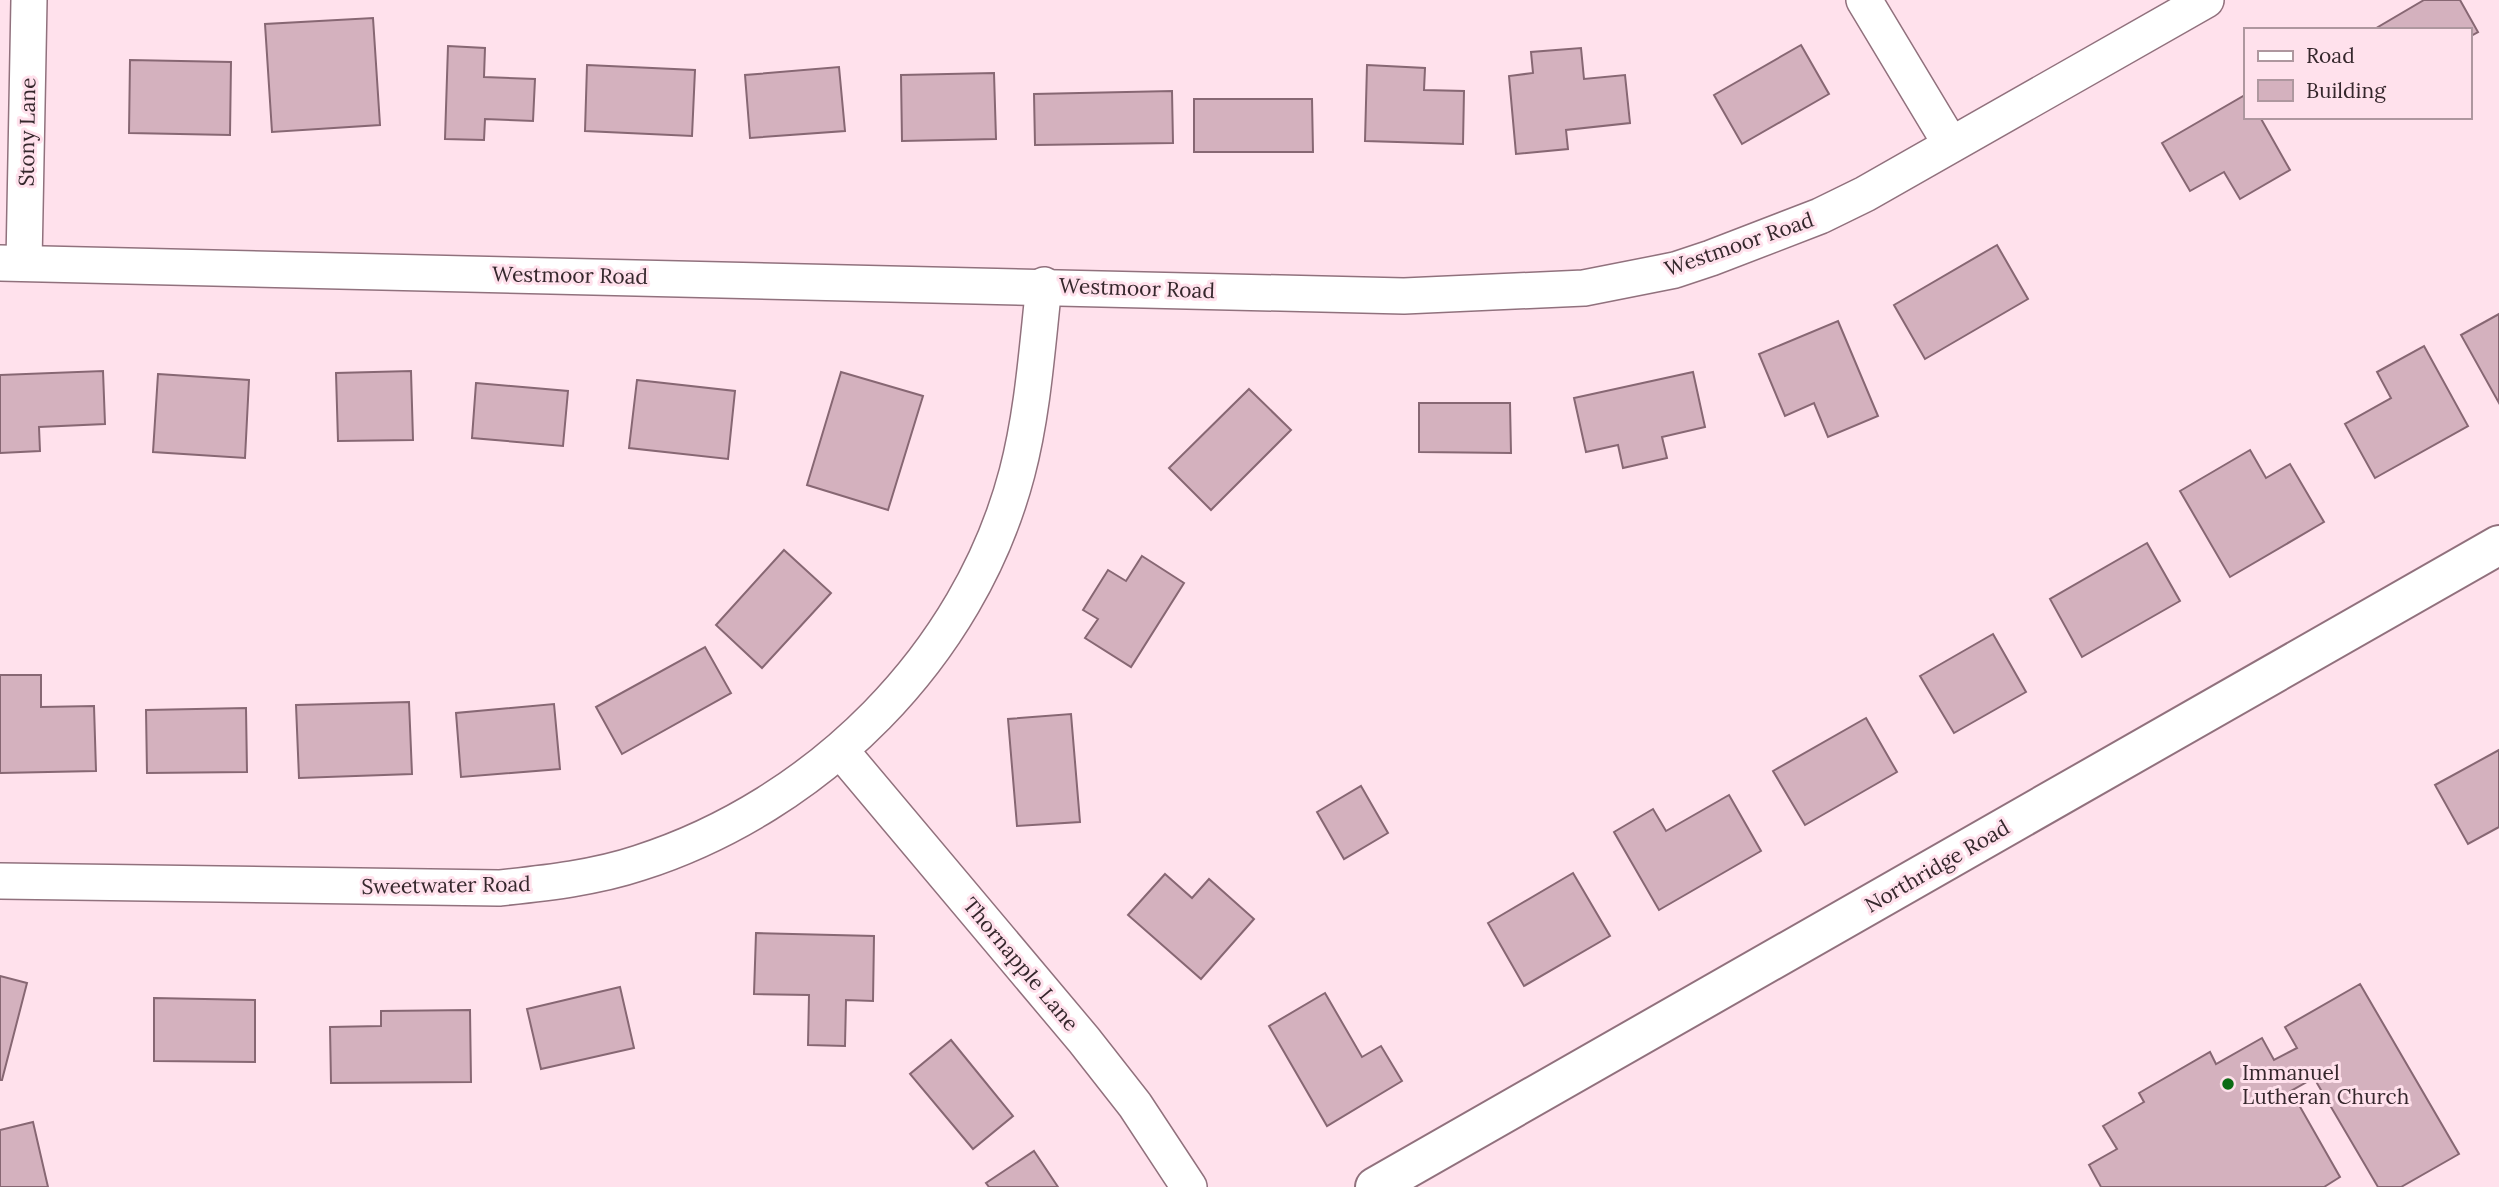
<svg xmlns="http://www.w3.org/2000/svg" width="2499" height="1187" font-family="Lora,serif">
<rect width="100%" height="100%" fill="#ffe1ec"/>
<!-- building -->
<g fill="#d4b1be" stroke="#876773" stroke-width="2">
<path d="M2424 0H2460L2478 32 2469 37V30H2373Z"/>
<path d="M373 18 380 125 272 132 265 24Z"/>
<path d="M1801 45 1829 94 1742 144 1714 95Z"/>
<path d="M448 46 485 48 484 77 535 79 533 121 485 119 484 140 445 139Z"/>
<path d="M1581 48 1584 79 1625 75 1630 123 1566 130 1568 149 1516 154 1509 76 1533 73 1531 52Z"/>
<path d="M130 60 231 62 230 135 129 133Z"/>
<path d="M587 65 695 70 692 136 585 131Z"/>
<path d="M1367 65 1425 68 1424 90 1464 91 1463 144 1365 141Z"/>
<path d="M839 67 845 131 750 138 745 75Z"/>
<path d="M994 73 996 139 902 141 901 75Z"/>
<path d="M1172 91 1173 143 1035 145 1034 94Z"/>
<path d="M2245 95V117H2260L2290 170 2240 199 2224 172 2190 191 2162 143Z"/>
<path d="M1194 99H1312L1313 152H1194Z"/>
<path d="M1997 245 2028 299 1925 359 1894 305Z"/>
<path d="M2499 314V403L2461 335Z"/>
<path d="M1838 321 1878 416 1828 437 1814 403 1785 416 1759 354Z"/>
<path d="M2424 346 2468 426 2375 478 2345 424 2391 398 2377 372Z"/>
<path d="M103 371 105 424 39 427 40 451 0 453V375Z"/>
<path d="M411 371 413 440 338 441 336 373Z"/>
<path d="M841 372 923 396 888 510 807 485Z"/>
<path d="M1693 372 1705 427 1662 437 1667 458 1623 468 1618 445 1586 452 1574 398Z"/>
<path d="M158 374 249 380 245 458 153 452Z"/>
<path d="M637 380 735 391 728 459 629 448Z"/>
<path d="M476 383 568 391 563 446 472 438Z"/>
<path d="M1249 389 1291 430 1211 510 1169 468Z"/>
<path d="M1419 403H1510L1511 453 1419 452Z"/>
<path d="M2250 450 2266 478 2290 464 2324 522 2230 577 2180 491Z"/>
<path d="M2147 543 2180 601 2082 657 2050 599Z"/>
<path d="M784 550 831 593 762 668 716 625Z"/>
<path d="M1142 556 1184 583 1131 667 1085 638 1098 619 1083 610 1108 570 1126 581Z"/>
<path d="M1993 634 2026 692 1954 733 1920 676Z"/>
<path d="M705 647 731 693 622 754 596 707Z"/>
<path d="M0 675H41V707L94 706 96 771 0 773Z"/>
<path d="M409 702 412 774 299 778 296 705Z"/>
<path d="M554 704 560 769 461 777 456 713Z"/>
<path d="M246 708 247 772 147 773 146 710Z"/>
<path d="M1071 714 1080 822 1017 826 1008 719Z"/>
<path d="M1866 718 1897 772 1805 825 1773 771Z"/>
<path d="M2499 750V827L2468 844 2435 785Z"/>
<path d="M1361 786 1388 833 1344 859 1317 812Z"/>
<path d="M1729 795 1761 851 1659 910 1614 832 1653 809 1666 831Z"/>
<path d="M1573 873 1610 936 1524 986 1488 923Z"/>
<path d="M1165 874 1192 898 1209 879 1254 919 1201 979 1128 915Z"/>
<path d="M756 933 874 936 873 1001 846 1000 845 1046 808 1045 809 995 754 994Z"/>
<path d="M0 976 27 983 2 1080H0Z"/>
<path d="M2360 984 2459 1154 2401 1187H2378L2314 1078 2291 1091 2340 1177 2324 1187H2101L2089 1165 2117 1149 2103 1126 2144 1102 2139 1093 2210 1052 2216 1064 2262 1038 2274 1060 2297 1048 2285 1027Z"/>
<path d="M620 987 634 1048 541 1069 527 1009Z"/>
<path d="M1325 993 1362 1057 1381 1046 1402 1081 1327 1126 1269 1026Z"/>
<path d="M154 998 255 1000V1062L154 1061Z"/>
<path d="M470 1010 471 1082 331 1083 330 1027 381 1026V1011Z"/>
<path d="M951 1040 1013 1116 973 1149 910 1074Z"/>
<path d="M33 1122 48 1187H0V1130Z"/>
<path d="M1034 1151 1058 1187H989L986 1183Z"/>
</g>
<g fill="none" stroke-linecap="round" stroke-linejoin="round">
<defs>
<g id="minor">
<path d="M1864 0 1950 143"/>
<path d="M0 263 1404 296 1584 288 1675 270 1711 258 1820 216 1865 194 2206 0"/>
<path d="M24 263 29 0"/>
<path d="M841 751 1084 1040 1135 1105 1189 1187"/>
<path d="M0 881 499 888C545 883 594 878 639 863 817 806 969 656 1017 473 1033 412 1037 348 1044 285"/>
</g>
<path id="secondary" d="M1375 1187 2499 545"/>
</defs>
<!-- minor casing -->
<use href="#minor" stroke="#91717d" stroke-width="38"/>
<!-- secondary casing -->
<use href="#secondary" stroke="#91717d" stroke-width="42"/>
<!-- minor -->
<use href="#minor" stroke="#fff" stroke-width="35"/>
<!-- secondary -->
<use href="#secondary" stroke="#fff" stroke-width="38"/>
</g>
<!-- markers -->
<circle fill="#0d6b16" stroke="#ffe1ec" stroke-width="2.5" cx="2228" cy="1084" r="7"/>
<g text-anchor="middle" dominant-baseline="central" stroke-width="6" stroke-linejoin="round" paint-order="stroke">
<!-- street labels -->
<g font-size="21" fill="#35272c" stroke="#ffe1ec">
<text transform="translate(27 132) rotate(-89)">Stony Lane</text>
<text transform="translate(1739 244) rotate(-19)">Westmoor Road</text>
<text transform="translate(570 275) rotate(1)">Westmoor Road</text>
<text transform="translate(1137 288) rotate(2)">Westmoor Road</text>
<text transform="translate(1937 866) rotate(-30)">Northridge Road</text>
<text transform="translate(446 885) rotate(-1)">Sweetwater Road</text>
<text transform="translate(1021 964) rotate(50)">Thornapple Lane</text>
</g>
<!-- poi labels -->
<g font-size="21" fill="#35272c" stroke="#ffe1ec" text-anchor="start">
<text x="2242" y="1072">Immanuel<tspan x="2242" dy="24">Lutheran Church</tspan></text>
</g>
</g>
<!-- legend -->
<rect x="2244" y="28" width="228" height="91" fill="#ffe1ec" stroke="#ae979f" stroke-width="2"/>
<rect x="2258" y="51" width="35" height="10" fill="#ffffff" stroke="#ae979f" stroke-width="2"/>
<text x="2306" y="63" font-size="21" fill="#35272c">Road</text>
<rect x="2258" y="80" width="35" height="21" fill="#d4b1be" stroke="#ae979f" stroke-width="2"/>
<text x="2306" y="98" font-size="21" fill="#35272c">Building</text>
</svg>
